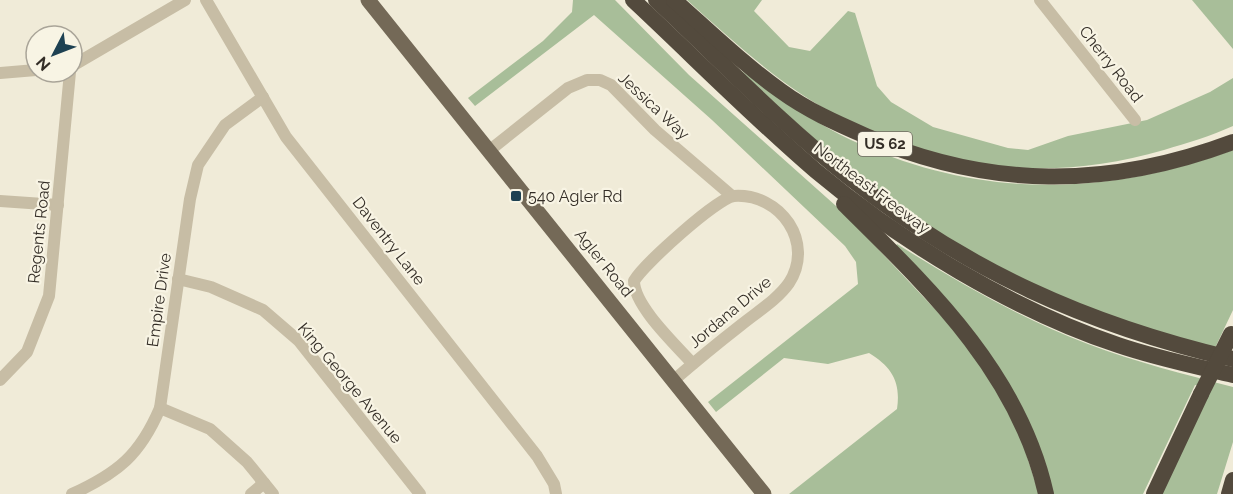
<svg xmlns="http://www.w3.org/2000/svg" width="1233" height="494" font-family="Raleway,sans-serif">
<rect width="100%" height="100%" fill="#f0ebd8"/>
<!-- green -->
<g fill="#a8be99">
<path d="M573 0H615L689 75 845 214 966 342 1015 419 1039 494H789L897 409C901 382 892 367 869 353L828 364 784 358 716 412 708 402 858 284 856 262 845 246 712 120 594 15 475 106 468 98 543 41 572 12Z"/>
<path d="M687 0H762L754 11 789 47 810 51 848 11 855 13 877 86 891 102 933 127 1008 148 1028 150 1068 136 1147 120 1210 92 1233 78V126C1211 136 1187 143 1164 150 1050 183 949 171 842 118 784 89 735 43 687 0Z"/>
<path d="M1192 0H1233V49Z"/>
<path d="M724 59C766 87 806 119 851 140 978 199 1103 197 1233 150V310L1214 350 1106 318 972 255 868 186Z"/>
<path d="M897 244C959 283 1020 318 1088 344 1135 362 1184 374 1233 387V442L1217 494H1161L1212 388 1195 385 1143 494H1050L1029 427 895 248Z"/>
</g>
<g fill="none" stroke-linecap="round" stroke-linejoin="round">
<!-- minor -->
<g stroke="#c7bda5" stroke-width="12">
<path d="M206 0 286 137 537 456 554 484 556 494"/>
<path d="M1040 0 1135 120"/>
<path d="M72 66 185 0"/>
<path d="M0 73 36 70"/>
<path d="M490 150 568 88 587 80H600L611 85 655 130 732 196"/>
<path d="M0 201 58 205"/>
<path d="M178 279 211 287 263 310 299 341 420 494"/>
<path d="M0 380 27 352 49 296 70 72"/>
<path d="M674 380C696 361 718 343 741 325 757 312 777 300 789 283 815 243 781 193 734 196 717 198 643 265 634 281 634 306 676 345 693 364"/>
<path d="M160 408 210 429 247 462 273 494"/>
<path d="M72 494C118 473 140 455 160 408L190 199 198 165 225 125 263 97"/>
<path d="M251 494 264 483"/>
</g>
<!-- major -->
<path stroke="#746957" stroke-width="15" d="M368 0 764 494"/>
<!-- highway -->
<g stroke="#534a3d" stroke-width="16">
<path d="M633 0C694 57 753 117 816 171 901 242 1013 310 1118 345 1156 358 1195 366 1233 375"/>
<path d="M656 0C720 60 781 124 850 178 967 271 1088 325 1233 359"/>
<path d="M674 0C709 31 743 64 781 91 807 110 836 123 866 136 989 189 1108 189 1233 142"/>
<path d="M844 204C929 288 1019 373 1046 494"/>
<path d="M1154 494 1201 394"/>
<path d="M1229 494 1233 480"/>
</g>
<!-- highway-bridge -->
<path stroke="#534a3d" stroke-width="16" d="M1201 394 1231 334"/>
</g>
<!-- markers -->
<rect fill="#1e4152" stroke="#f8f4e4" stroke-width="2" x="510" y="190" width="12" height="12" rx="3"/>
<g text-anchor="middle" dominant-baseline="central" stroke-width="4.5" stroke-linejoin="round" paint-order="stroke">
<!-- shield labels -->
<rect fill="#f8f4e4" stroke="#6e695f" stroke-width="1.5" x="858" y="132" width="54" height="24" rx="4.5"/>
<g font-size="15" font-weight="bold" fill="#332d26">
<text x="885" y="144">US 62</text>
</g>
<!-- street labels -->
<g font-size="16" fill="#332d26" stroke="#f8f4e4">
<text transform="translate(1111 64) rotate(52)">Cherry Road</text>
<text transform="translate(654 106) rotate(43)">Jessica Way</text>
<text transform="translate(872 188) rotate(37)">Northeast Freeway</text>
<text transform="translate(39 232) rotate(-84)">Regents Road</text>
<text transform="translate(389 241) rotate(52)">Daventry Lane</text>
<text transform="translate(604 263) rotate(51)">Agler Road</text>
<text transform="translate(159 300) rotate(-82)">Empire Drive</text>
<text transform="translate(730 312) rotate(-40)">Jordana Drive</text>
<text transform="translate(350 383) rotate(50)">King George Avenue</text>
</g>
<!-- poi labels -->
<g font-size="16" fill="#332d26" stroke="#f8f4e4" text-anchor="start">
<text x="528" y="196">540 Agler Rd</text>
</g>
</g>
<!-- north arrow -->
<g transform="translate(54 54) rotate(228)"><circle r="28" fill="#f8f4e4" stroke="#a9a498" stroke-width="1.5"/>
<path d="M0-4.5L10 22L0 15L-10 22Z" fill="#1e4152"/>
<text y="-9" font-size="16" font-weight="bold" text-anchor="middle" fill="#332d26">N</text>
</g>
</svg>
